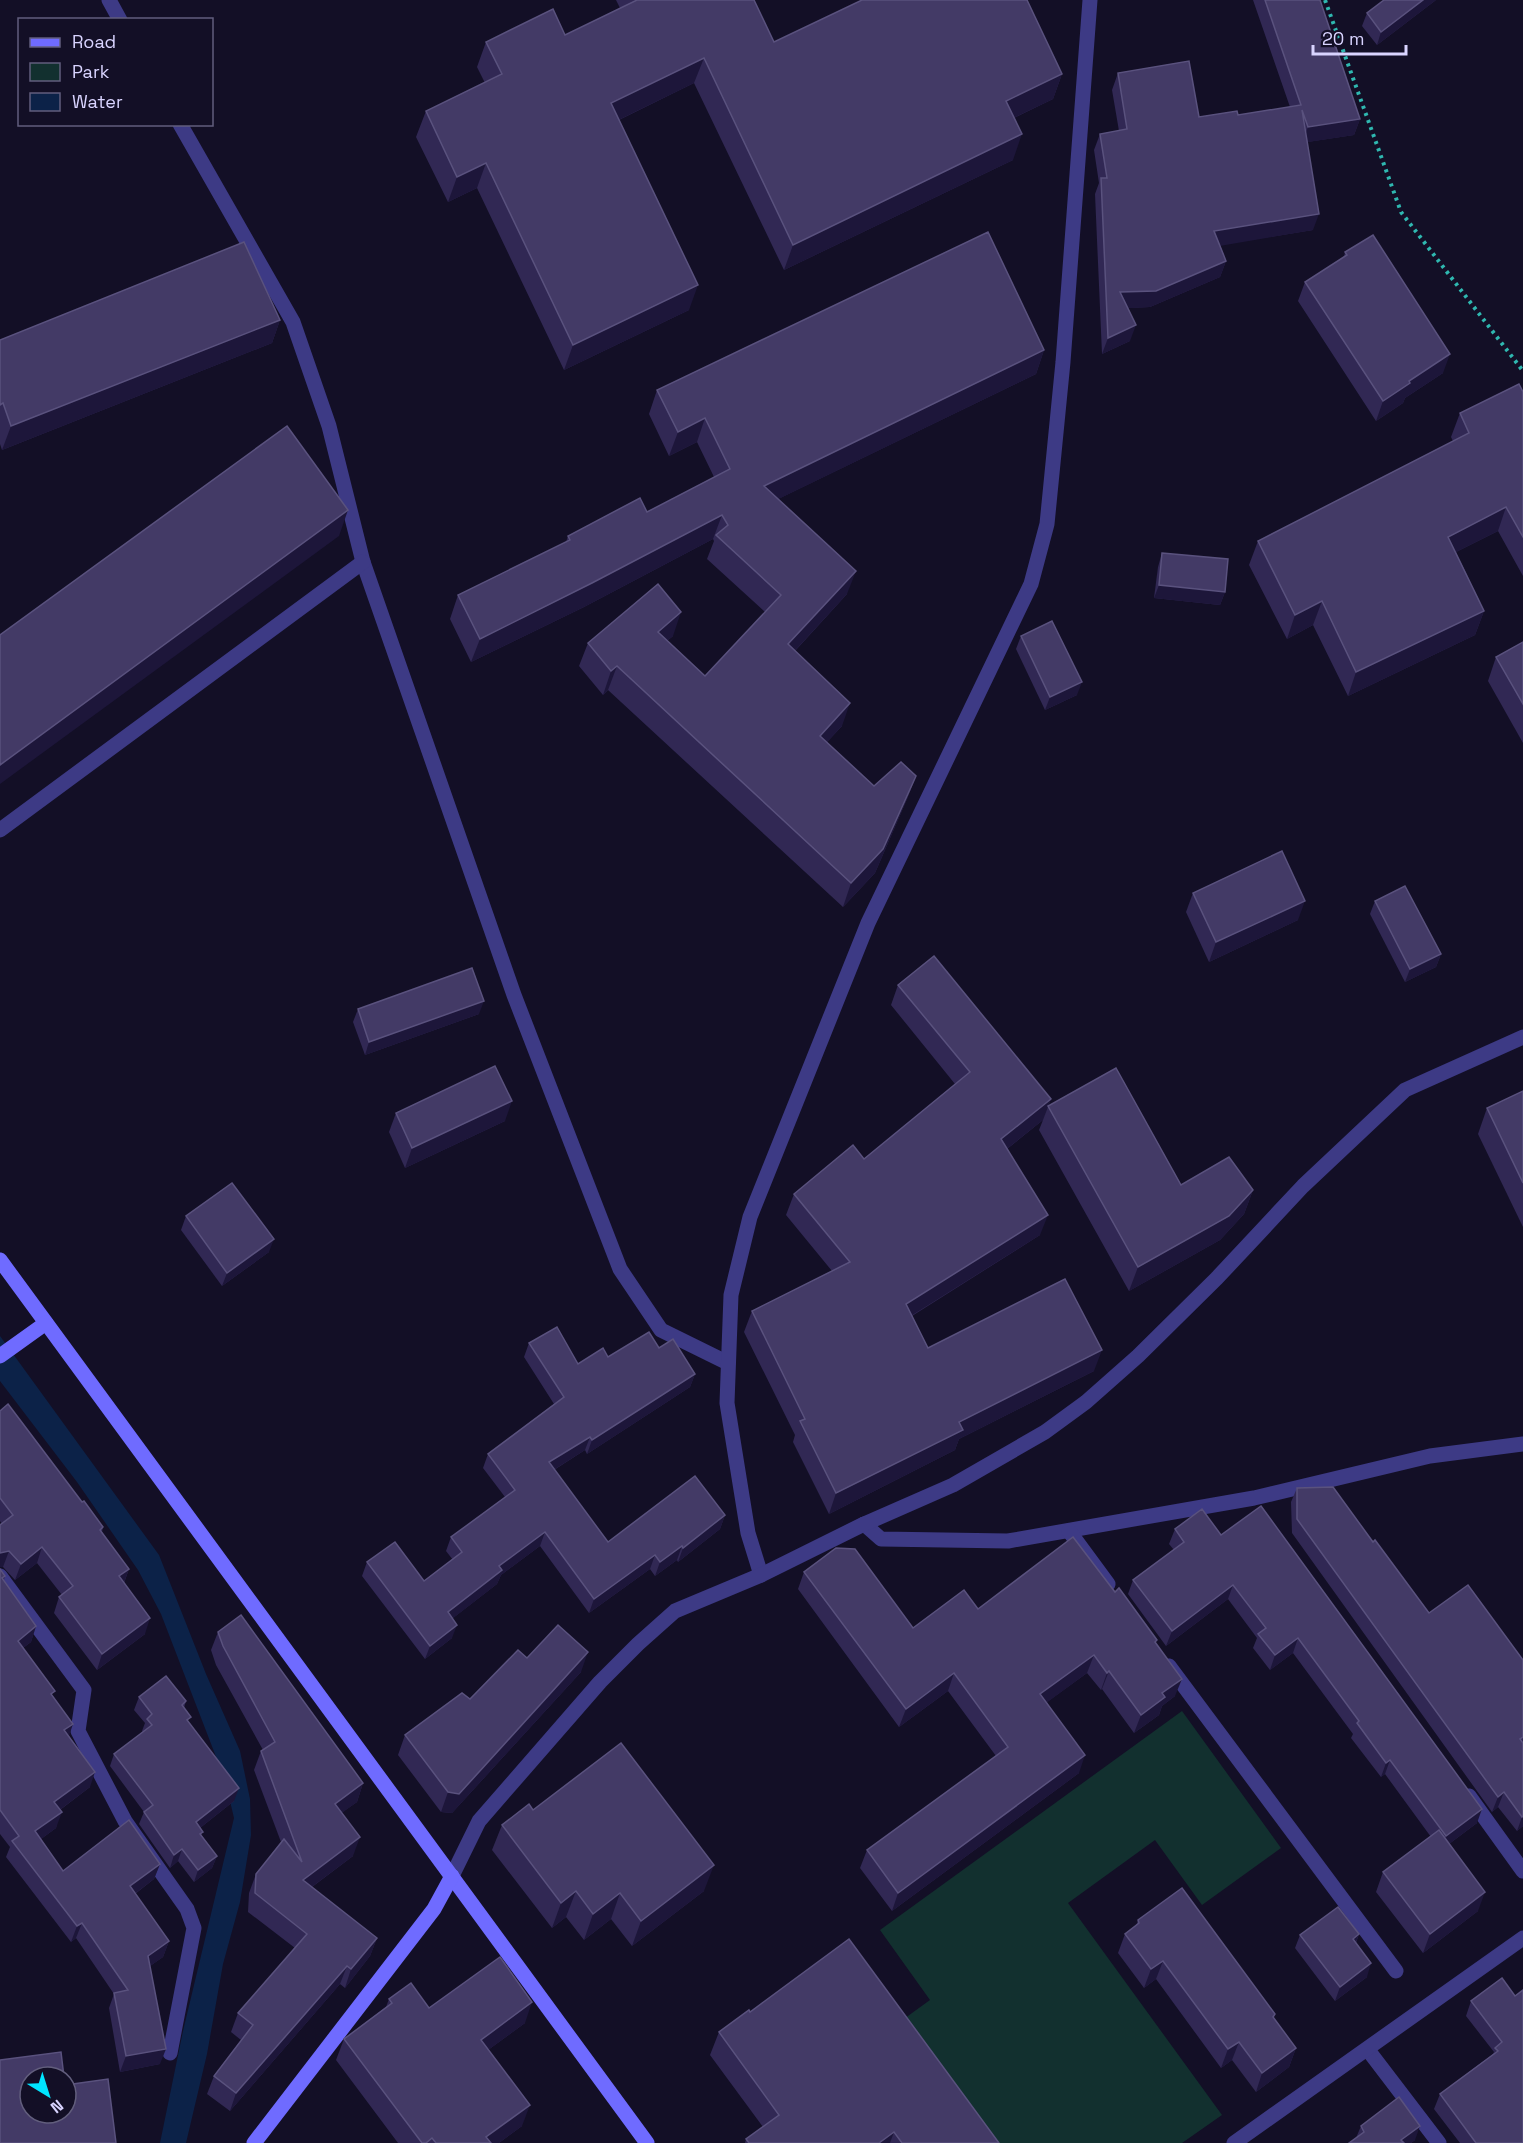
<svg xmlns="http://www.w3.org/2000/svg" width="1523" height="2143" font-family="'Space Grotesk',sans-serif">
<rect width="100%" height="100%" fill="#130f26"/>
<!-- green -->
<path fill="#12302f" d="M1182 1711 1281 1848 1202 1905 1155 1840 1068 1903 1222 2115 1182 2143H990L901 2021 930 2000 880 1930Z"/>
<!-- water -->
<path fill="#0c2248" d="M0 1336 159 1555 206 1674 240 1751 250 1799 251 1835 240 1902 223 1964 207 2054 186 2143H160L183 2031 234 1818 225 1780 161 1614 138 1570 77 1482 0 1381Z"/>
<g fill="none" stroke-linecap="round" stroke-linejoin="round">
<!-- path -->
<path stroke="#2fb8b0" stroke-width="4" stroke-dasharray="3 4.5" stroke-linecap="butt" d="M1325 0 1401 212 1523 371"/>
<!-- street -->
<g stroke="#3d3a85" stroke-width="15">
<path d="M109 0 120 20"/>
<path d="M180 124 293 322 329 426 363 562 514 995 620 1269 661 1330 728 1363"/>
<path d="M0 830 363 562"/>
<path d="M864 1524 881 1539 1008 1541 1254 1498 1430 1456 1523 1444"/>
<path d="M1069 1531 1108 1584"/>
<path d="M761 1575 748 1533 727 1403 731 1295 750 1217 868 923 1031 584 1047 524 1063 362 1090 0"/>
<path d="M0 1576 84 1690 78 1731 125 1821 187 1909 194 1928 170 2053"/>
<path d="M1169 1666 1396 1971"/>
<path d="M1469 1796 1523 1871"/>
<path d="M452 1876 479 1821 600 1682 638 1644 675 1611 761 1575 864 1524 953 1485 1045 1432 1086 1402 1138 1356 1217 1278 1303 1186 1405 1090 1523 1037"/>
<path d="M1368 2050 1439 2143"/>
<path d="M1234 2143 1523 1938"/>
</g>
<!-- secondary -->
<g stroke="#6f6bff" stroke-width="15">
<path d="M0 1260 647 2143"/>
<path d="M0 1356 46 1323"/>
<path d="M254 2143 434 1909 452 1876"/>
</g>
</g>
<!-- wall -->
<g fill="#312854">
<path d="M616 0H754L774 42 1062 74 1053 99 1014 118 1013 160 784 270 694 83 619 120 689 310 564 370 477 188 448 202 416 137 426 111 485 83 477 67 486 42 565 35 620 8Z"/>
<path d="M1253 0H1320L1360 119 1354 135 1307 142 1313 230 1220 245 1226 261 1220 277 1150 307 1128 308 1130 341 1102 354 1095 194 1099 183 1094 150 1100 134 1119 131 1112 90 1118 73 1199 117 1238 115 1290 107Z"/>
<path d="M1436 0 1377 45 1362 26 1367 13Z"/>
<path d="M1345 252 1443 373 1405 398 1403 403 1376 421 1298 301 1305 282 1344 257Z"/>
<path d="M280 320 272 343 2 450 0 444V340Z"/>
<path d="M1044 350 1036 374 778 499 847 594 795 651 842 726 827 742 874 786 916 776 907 799 875 873 843 907 608 690 603 695 579 666 588 643 673 636 667 641 705 676 765 612 707 559 714 541 713 539 584 607 471 662 450 619 458 595 566 542 568 536 647 512 714 477 697 442 669 456 649 414 657 390Z"/>
<path d="M1523 392V576L1498 531 1456 552 1484 611 1475 635 1348 696 1313 625 1287 639 1249 565 1258 541 1453 441 1451 437 1460 413Z"/>
<path d="M1162 553 1225 592 1220 605 1154 598 1158 567Z"/>
<path d="M1021 636 1077 695 1045 710 1016 649Z"/>
<path d="M1523 642V743L1488 681 1496 657Z"/>
<path d="M1193 893 1298 920 1209 962 1186 912Z"/>
<path d="M1375 901 1441 954 1436 967 1405 982 1370 914Z"/>
<path d="M898 985 1051 1099 1048 1106 1181 1185 1253 1190 1244 1214 1220 1240 1129 1291 1039 1130 1043 1120 1007 1149 1040 1235 912 1316 928 1348 1094 1371 959 1439 955 1450 829 1514 793 1442 795 1435 744 1332 752 1311 832 1271 786 1215 794 1194 864 1159 955 1084 891 1005Z"/>
<path d="M358 1009 479 1014 365 1055 353 1022Z"/>
<path d="M1523 1091V1227L1478 1134 1487 1108Z"/>
<path d="M396 1113 505 1121 405 1168 389 1132Z"/>
<path d="M186 1216 269 1252 222 1286 181 1230Z"/>
<path d="M529 1343 578 1364 608 1357 659 1348 695 1374 690 1387 587 1454 585 1450 554 1470 608 1542 725 1515 720 1529 678 1562 677 1560 655 1576 650 1569 589 1613 540 1546 501 1575 497 1584 453 1618 452 1638 425 1659 362 1576 367 1562 424 1581 453 1560 446 1551 451 1537 505 1497 483 1468 488 1454 554 1404 524 1357Z"/>
<path d="M0 1411 103 1527 102 1532 129 1569 124 1583 145 1634 97 1670 54 1613 59 1597 62 1595 37 1563 15 1580 3 1567H0V1525L2 1524 0 1521Z"/>
<path d="M1297 1488 1373 1542 1429 1613 1523 1660V1826L1517 1831 1498 1807 1492 1812 1292 1533 1291 1502Z"/>
<path d="M1175 1529 1221 1535 1477 1823 1449 1844 1478 1911 1423 1953 1376 1892 1383 1872 1431 1837 1385 1774 1381 1777 1351 1738 1353 1734 1293 1653 1270 1670 1253 1648 1257 1638 1228 1599 1166 1646 1128 1594 1133 1580 1174 1550 1169 1544Z"/>
<path d="M0 1569 5 1576 4 1580 36 1626 31 1642 23 1648 53 1697 90 1787 60 1810 56 1828 41 1839 63 1871 160 1864 154 1879 135 1894 169 1941 163 1957 150 1966 160 2064 120 2072 109 2008 114 1994 76 1938 71 1942 6 1857 10 1847 0 1834Z"/>
<path d="M804 1572 913 1628 978 1609 1115 1592 1156 1643 1175 1696 1162 1706 1159 1715 1134 1733 1102 1689 1101 1690 1087 1673 1047 1702 1079 1773 892 1911 860 1868 867 1850 996 1756 948 1691 899 1727 798 1589Z"/>
<path d="M218 1632 363 1783 357 1802 341 1813 353 1856 312 1887 377 1938 370 1956 345 1988 340 1984 230 2111 207 2094 214 2076 241 2040 231 2032 238 2013 295 1948 248 1912 249 1893 256 1874 281 1842 254 1770 261 1751 263 1750 216 1665 211 1650Z"/>
<path d="M527 1658 581 1672 452 1813 441 1812 398 1755 405 1735 470 1699Z"/>
<path d="M139 1697 186 1701 184 1708 189 1723 234 1801 200 1828 202 1836 217 1856 212 1868 194 1882 178 1861 170 1868 139 1824 144 1812 110 1766 114 1754 143 1732 142 1731 145 1723 134 1710Z"/>
<path d="M533 1810 704 1891 632 1946 611 1919 584 1940 566 1917 552 1928 492 1850 502 1825Z"/>
<path d="M1138 1920 1274 2018 1296 2048 1289 2067 1256 2092 1232 2060 1221 2068 1156 1979 1144 1988 1118 1953 1125 1934 1136 1926Z"/>
<path d="M1359 1934 1356 1943 1367 1977 1335 2001 1295 1948 1300 1935Z"/>
<path d="M1515 1996 1523 2143H1460L1434 2109 1440 2094 1493 2054 1494 2052 1466 2016 1471 2001Z"/>
<path d="M389 1999 429 2008 525 2023 488 2050 522 2126 499 2143H398L336 2060 344 2039 386 2007Z"/>
<path d="M750 2012 999 2143H745L746 2139 763 2127 710 2055 719 2032Z"/>
<path d="M1361 2126 1415 2140 1411 2143H1349L1356 2138Z"/>
</g>
<!-- shaded-wall -->
<g fill="#1d163a">
<path d="M1423 0H1436L1377 45 1381 32Z"/>
<path d="M704 58 694 83 602 128 611 103Z"/>
<path d="M1062 74 1053 99 997 126 1006 101Z"/>
<path d="M1360 119 1354 135 1302 143 1308 127Z"/>
<path d="M1022 134 1013 160 784 270 793 245Z"/>
<path d="M486 163 477 188 448 202 457 177Z"/>
<path d="M1319 214 1313 230 1208 248 1214 231Z"/>
<path d="M1226 261 1220 277 1150 307 1114 309 1120 292Z"/>
<path d="M698 285 689 310 564 370 573 345Z"/>
<path d="M280 320 272 343 2 450 11 426Z"/>
<path d="M1136 325 1130 341 1102 354 1108 338Z"/>
<path d="M1044 350 1036 374 756 510 764 486Z"/>
<path d="M1450 354 1443 373 1405 398 1403 403 1376 421 1383 401 1409 381Z"/>
<path d="M705 418 697 442 669 456 678 432Z"/>
<path d="M1506 507 1498 531 1440 560 1448 537Z"/>
<path d="M348 510 339 536 0 784V765Z"/>
<path d="M722 515 713 539 584 607 471 662 480 639Z"/>
<path d="M856 571 847 594 779 668 788 644Z"/>
<path d="M1159 585 1225 592 1220 605 1154 598Z"/>
<path d="M1322 601 1313 625 1287 639 1295 615Z"/>
<path d="M1484 611 1475 635 1348 696 1356 672Z"/>
<path d="M681 612 673 636 649 656 658 632Z"/>
<path d="M617 666 608 690 603 695 611 671Z"/>
<path d="M1082 682 1077 695 1045 710 1050 697Z"/>
<path d="M850 703 842 726 811 759 820 736Z"/>
<path d="M916 776 907 799 875 873 843 907 851 883Z"/>
<path d="M1305 901 1298 920 1209 962 1216 942Z"/>
<path d="M1441 954 1436 967 1405 982 1410 969Z"/>
<path d="M484 1001 479 1014 365 1055 369 1042Z"/>
<path d="M1051 1099 1043 1120 993 1160 1001 1139Z"/>
<path d="M512 1101 505 1121 405 1168 412 1148Z"/>
<path d="M1253 1190 1244 1214 1220 1240 1129 1291 1138 1267Z"/>
<path d="M1048 1215 1040 1235 898 1324 906 1304Z"/>
<path d="M274 1239 269 1252 222 1286 227 1273Z"/>
<path d="M1102 1350 1094 1371 959 1439 955 1450 829 1514 836 1493 959 1422Z"/>
<path d="M695 1374 690 1387 587 1454 592 1440Z"/>
<path d="M590 1437 585 1450 544 1476 549 1462Z"/>
<path d="M725 1515 720 1529 678 1562 683 1548Z"/>
<path d="M545 1532 540 1546 501 1575 497 1584 443 1626 448 1612 499 1566Z"/>
<path d="M682 1546 677 1560 655 1576 660 1562Z"/>
<path d="M42 1547 37 1563 15 1580 21 1564Z"/>
<path d="M9 1551 3 1567H0V1553Z"/>
<path d="M655 1555 650 1569 589 1613 594 1599Z"/>
<path d="M129 1569 123 1585 119 1576Z"/>
<path d="M1233 1585 1228 1599 1166 1646 1172 1631Z"/>
<path d="M150 1618 145 1634 97 1670 102 1654Z"/>
<path d="M457 1625 452 1638 425 1659 430 1646Z"/>
<path d="M36 1626 31 1642 12 1656 18 1641Z"/>
<path d="M1298 1638 1293 1653 1270 1670 1275 1655Z"/>
<path d="M588 1652 581 1672 452 1813 441 1812 448 1792Z"/>
<path d="M1094 1655 1087 1673 1034 1712 1040 1694Z"/>
<path d="M1109 1671 1102 1689 1101 1690 1107 1673Z"/>
<path d="M954 1673 948 1691 899 1727 906 1709Z"/>
<path d="M1182 1679 1175 1696 1162 1706 1159 1715 1134 1733 1141 1715 1162 1693Z"/>
<path d="M73 1724 68 1739 64 1730Z"/>
<path d="M1085 1755 1079 1773 892 1911 898 1893Z"/>
<path d="M1390 1760 1385 1774 1381 1777 1386 1763Z"/>
<path d="M95 1772 90 1787 49 1818 54 1802Z"/>
<path d="M363 1783 357 1802 328 1823 335 1804Z"/>
<path d="M239 1788 234 1801 191 1835 196 1822Z"/>
<path d="M1504 1792 1498 1807 1492 1812 1498 1797Z"/>
<path d="M1482 1809 1477 1823 1441 1850 1446 1836Z"/>
<path d="M62 1812 56 1828 30 1847 35 1831Z"/>
<path d="M1523 1816V1826L1517 1831 1522 1817Z"/>
<path d="M360 1837 353 1856 297 1898 303 1880Z"/>
<path d="M182 1849 178 1861 170 1868 174 1855Z"/>
<path d="M217 1856 212 1868 194 1882 198 1870Z"/>
<path d="M160 1864 154 1879 124 1902 130 1886Z"/>
<path d="M714 1865 704 1891 632 1946 641 1921Z"/>
<path d="M576 1891 566 1917 552 1928 561 1903Z"/>
<path d="M1485 1892 1478 1911 1423 1953 1430 1934Z"/>
<path d="M620 1893 611 1919 584 1940 593 1914Z"/>
<path d="M82 1923 76 1938 71 1942 77 1926Z"/>
<path d="M1359 1934 1354 1947 1353 1939Z"/>
<path d="M377 1938 370 1956 345 1988 351 1969Z"/>
<path d="M169 1941 163 1957 143 1971 148 1956Z"/>
<path d="M1163 1961 1156 1979 1144 1988 1151 1969Z"/>
<path d="M1371 1963 1367 1977 1335 2001 1340 1987Z"/>
<path d="M347 1966 340 1984 230 2111 236 2093Z"/>
<path d="M532 2002 525 2023 473 2061 481 2040Z"/>
<path d="M1239 2042 1232 2060 1221 2068 1228 2049Z"/>
<path d="M1296 2048 1289 2067 1256 2092 1262 2073Z"/>
<path d="M166 2049 160 2064 120 2072 126 2056Z"/>
<path d="M530 2105 522 2126 499 2143H484L486 2137Z"/>
<path d="M1420 2126 1415 2140 1411 2143H1400L1401 2140Z"/>
<path d="M894 2132 890 2143H879Z"/>
</g>
<!-- building -->
<g fill="#433a66" stroke="#5a527e" stroke-width="1.5">
<path d="M637 0H754L774 42 862 0H1027L1062 74 1006 101 1022 134 793 245 704 58 611 103 698 285 573 345 486 163 457 177 426 111 502 74 486 42 553 9 565 35Z"/>
<path d="M1265 0H1320L1360 119 1308 127 1302 110 1319 214 1214 231 1226 261 1156 291 1120 292 1136 325 1108 338 1101 178H1107L1100 134 1127 129 1118 73 1189 61 1199 117 1237 111 1238 115 1301 105Z"/>
<path d="M1384 0H1423L1381 32 1367 13Z"/>
<path d="M988 232 1044 350 764 486 856 571 788 644 850 703 820 736 874 786 901 762 916 776 883 849 851 883 617 666 611 671 588 643 658 584 681 612 658 632 705 676 781 595 716 535 728 525 722 515 592 583 480 639 458 595 570 540 568 536 640 498 647 512 730 469 705 418 678 432 657 390Z"/>
<path d="M1373 235 1450 354 1409 381 1410 383 1383 401 1305 282 1347 255 1345 252Z"/>
<path d="M244 242 280 320 11 426 3 403 0 405V340Z"/>
<path d="M1519 384 1523 392V537L1506 507 1448 537 1484 611 1356 672 1322 601 1295 615 1258 541 1469 433 1460 413Z"/>
<path d="M287 426 348 510 0 765V635Z"/>
<path d="M1162 553 1228 559 1225 592 1159 585Z"/>
<path d="M1052 621 1082 682 1050 697 1021 636Z"/>
<path d="M1523 642V704L1496 657Z"/>
<path d="M1282 851 1305 901 1216 942 1193 893Z"/>
<path d="M1405 886 1441 954 1410 969 1375 901Z"/>
<path d="M934 956 1051 1099 1001 1139 1048 1215 906 1304 928 1348 1065 1279 1102 1350 959 1422 963 1430 836 1493 800 1421 805 1419 752 1311 850 1262 794 1194 853 1145 864 1159 970 1072 898 985Z"/>
<path d="M472 968 484 1001 369 1042 358 1009Z"/>
<path d="M495 1066 512 1101 412 1148 396 1113Z"/>
<path d="M1116 1068 1181 1185 1229 1157 1253 1190 1229 1216 1138 1267 1048 1106Z"/>
<path d="M1523 1091V1183L1487 1108Z"/>
<path d="M232 1183 274 1239 227 1273 186 1216Z"/>
<path d="M557 1327 578 1364 603 1348 608 1357 649 1332 659 1348 673 1339 695 1374 592 1440 590 1437 549 1462 608 1542 695 1476 725 1515 683 1548 682 1546 660 1562 655 1555 594 1599 545 1532 499 1566 502 1570 448 1612 457 1625 430 1646 367 1562 395 1542 424 1581 462 1552 451 1537 515 1490 488 1454 564 1397 529 1343Z"/>
<path d="M8 1404 82 1502 84 1501 103 1527 100 1530 129 1569 119 1576 150 1618 102 1654 59 1597 73 1586 42 1547 21 1564 9 1551 0 1553V1525L13 1515 0 1498V1411Z"/>
<path d="M1333 1487 1373 1542 1375 1540 1429 1613 1468 1585 1523 1660V1737L1520 1739 1523 1743V1816L1522 1817 1504 1792 1498 1797 1297 1519V1488Z"/>
<path d="M1261 1506 1482 1809 1446 1836 1390 1760 1386 1763 1357 1723 1359 1721 1298 1638 1275 1655 1258 1634 1266 1628 1233 1585 1172 1631 1133 1580 1184 1542 1175 1529 1202 1509 1221 1535Z"/>
<path d="M1073 1537 1115 1592 1119 1588 1157 1640 1155 1642 1182 1679 1162 1693 1165 1697 1141 1715 1109 1671 1107 1673 1094 1655 1040 1694 1085 1755 898 1893 867 1850 1008 1747 954 1673 906 1709 804 1572 836 1548 855 1549 913 1628 964 1590 978 1609Z"/>
<path d="M0 1569 5 1576 2 1578 36 1626 18 1641 55 1691 51 1694 73 1724 64 1730 95 1772 54 1802 62 1812 35 1831 63 1871 129 1820 160 1864 130 1886 169 1941 148 1956 166 2049 126 2056 114 1993 128 1990 82 1923 77 1926 12 1841 19 1836 0 1810Z"/>
<path d="M241 1615 363 1783 335 1804 360 1837 303 1880 377 1938 351 1969 347 1966 236 2093 214 2076 253 2025 238 2013 307 1934 255 1893 256 1874 284 1839 302 1862 261 1751 275 1742 223 1646 218 1632Z"/>
<path d="M558 1625 588 1652 459 1794 448 1792 405 1735 462 1693 470 1699 518 1650 527 1658Z"/>
<path d="M166 1676 186 1701 182 1705 191 1717 187 1720 239 1788 196 1822 203 1832 200 1834 217 1856 198 1870 182 1849 174 1855 144 1812 153 1805 114 1754 152 1725 147 1719 152 1714 139 1697Z"/>
<path d="M621 1743 714 1865 641 1921 620 1893 593 1914 576 1891 561 1903 502 1825 529 1804 533 1810Z"/>
<path d="M1439 1830 1485 1892 1430 1934 1383 1872Z"/>
<path d="M1182 1888 1275 2014 1273 2017 1296 2048 1262 2073 1239 2042 1228 2049 1163 1961 1151 1969 1125 1934 1139 1923 1138 1920Z"/>
<path d="M1338 1907 1359 1934 1353 1939 1371 1963 1340 1987 1300 1935Z"/>
<path d="M849 1939 999 2143H902L894 2132 879 2143H749L746 2139 779 2115 719 2032 749 2010 750 2012Z"/>
<path d="M500 1957 532 2002 481 2040 530 2105 486 2137 491 2143H436L432 2138 426 2143H422L344 2039 392 2003 389 1999 411 1983 429 2008Z"/>
<path d="M1502 1978 1515 1996 1523 1990V2143H1476L1440 2094 1498 2051 1495 2048 1502 2042 1471 2001Z"/>
<path d="M61 2052 64 2077H30V2113H66V2085L108 2079 116 2143H0V2060Z"/>
<path d="M1399 2097 1420 2126 1401 2140 1404 2143H1349L1364 2132 1361 2126Z"/>
</g>
<!-- legend -->
<rect x="18" y="18" width="195" height="108" fill="#130f26" stroke="#625e7d" stroke-width="1.5"/>
<rect x="30" y="38" width="30" height="9" fill="#6f6bff" stroke="#625e7d" stroke-width="1.5"/>
<text x="72" y="48" font-size="18" fill="#d9d4ff">Road</text>
<rect x="30" y="63" width="30" height="18" fill="#12302f" stroke="#625e7d" stroke-width="1.5"/>
<text x="72" y="78" font-size="18" fill="#d9d4ff">Park</text>
<rect x="30" y="93" width="30" height="18" fill="#0c2248" stroke="#625e7d" stroke-width="1.5"/>
<text x="72" y="108" font-size="18" fill="#d9d4ff">Water</text>
<!-- north arrow -->
<g transform="translate(48 2095) rotate(142)"><circle r="28" fill="#130f26" stroke="#625e7d" stroke-width="1.5"/>
<path d="M0-4.5L10 22L0 15L-10 22Z" fill="#00e5ff"/>
<text y="-9" font-size="16" font-weight="bold" text-anchor="middle" fill="#d9d4ff">N</text>
</g>
<!-- scale -->
<path d="M1313 45v9h93v-9" fill="none" stroke="#d9d4ff" stroke-width="3"/>
<text x="1322" y="45" font-size="18" fill="#d9d4ff" stroke="#130f26" stroke-width="4.5" paint-order="stroke">20 m</text>
</svg>
